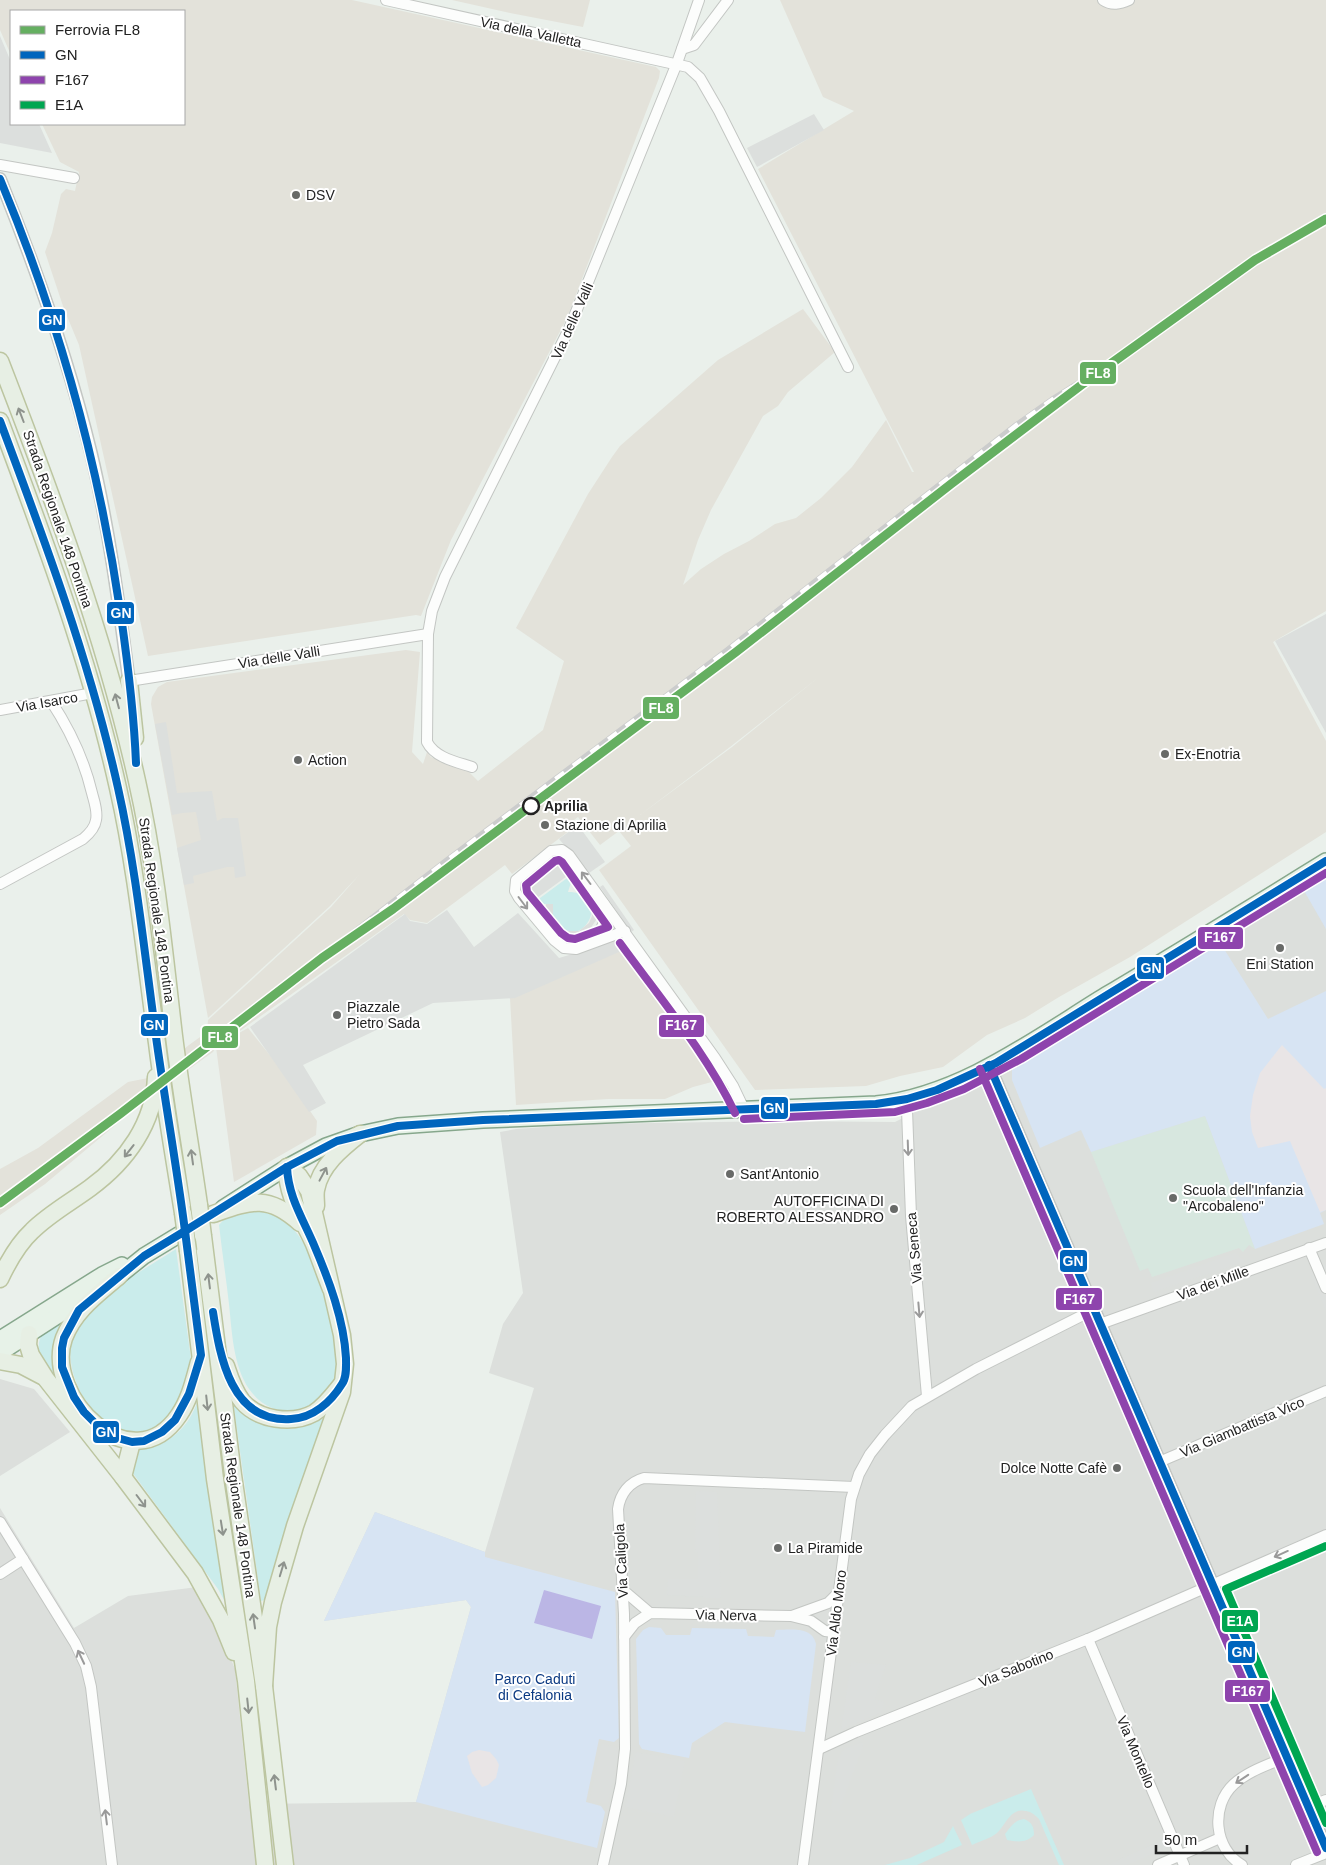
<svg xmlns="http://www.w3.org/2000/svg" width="1326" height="1865" font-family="Helvetica,sans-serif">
<rect width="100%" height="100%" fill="#eaf0eb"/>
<!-- residential -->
<g fill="#dcdfdc">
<path d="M1326 876V1865H0V1508L74 1628 128 1596 197 1587 215 1620 235 1669 249 1804 416 1802 471 1607 466 1600 324 1621 375 1512 485 1552 534 1388 489 1373 503 1324 523 1293 500 1132 516 1129 592 1124 784 1121 895 1122 1015 1061Z"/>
<path d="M0 1379 34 1389 70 1432 0 1476Z"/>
</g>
<!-- industrial -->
<g fill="#e3e2da" fill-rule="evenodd">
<path d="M0 0H352L656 67 660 71 659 78 567 318 451 540 421 616 416 615 148 656 79 345 64 309 45 252 52 233 61 194 66 189 75 191 79 172 60 162 42 124H184V11H11V55L0 30Z"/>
<path d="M452 0H590L583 27 510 13Z"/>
<path d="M780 0H1326V611L1273 642 1326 741V832L1130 957 1059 997 1025 1018 987 1035 943 1067 900 1076 866 1086 755 1090 599 870 631 846 619 831 600 845 578 817 574 820 577 825 512 874 505 865 427 923 410 920 404 914 230 1038 248 1028 281 1069 317 1121 316 1135 234 1182 216 1047 213 1052 143 1102 45 1184 0 1215V1169L38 1148 128 1082 148 1078 189 1045 207 1032 208 1020 331 907 359 875 330 906 208 1018 151 704 152 697 158 687 167 682 406 650 420 652 412 752 423 764 427 752 431 757 452 766 466 769 478 781 543 730 564 661 516 628 588 494 612 457 620 446 718 360 803 309 835 352 788 392 778 406 763 416 711 510 698 540 683 585 701 569 724 554 749 541 775 524 796 518 821 498 852 467 886 420 912 472H914L758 169 854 111 823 97ZM819 677 732 747 640 815 730 747Z"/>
<path d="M627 948 701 1043 723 1079 693 1087 665 1099H608L516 1105 510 998Z"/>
</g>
<!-- education -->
<path fill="#d7e7df" d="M1205 1116 1255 1249 1249 1245 1243 1252 1239 1248 1152 1277 1148 1268 1140 1271 1091 1152Z"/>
<!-- grass -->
<g fill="#caeceb">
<path d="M574 873 568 892C613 892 585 951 558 926 552 920 552 912 553 904H532Z"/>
<path d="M242 1210C251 1210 261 1209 269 1212 315 1229 324 1301 336 1342 338 1353 340 1369 335 1380 318 1416 274 1424 249 1389 233 1365 232 1332 229 1304 226 1278 222 1251 219 1225L227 1216Z"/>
<path d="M176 1249 191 1359V1370L183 1402 148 1434C138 1433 123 1433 114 1429 100 1422 88 1406 81 1393 70 1372 65 1344 78 1323 97 1295 147 1268 176 1249Z"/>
<path d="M70 1316 62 1388C53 1374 28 1349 44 1333 51 1326 62 1321 70 1316Z"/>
<path d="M200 1393 228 1607 218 1589 132 1472 140 1448C173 1445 192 1424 200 1393Z"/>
<path d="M232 1394C271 1425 277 1442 327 1416L268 1599 261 1601Z"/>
<path d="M1031 1789 1064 1865H1059L1039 1819C1035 1815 1032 1812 1026 1811 1011 1807 1006 1824 997 1833 991 1838 980 1841 972 1845L961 1820 970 1814Z"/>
<path d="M1024 1819C1032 1822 1034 1827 1034 1835 1026 1843 1018 1842 1007 1840L1005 1834C1011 1826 1015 1820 1024 1819Z"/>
<path d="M953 1826 962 1845 917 1865H885L910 1858 944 1842Z"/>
</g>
<!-- park -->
<g fill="#d7e4f3">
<path d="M1326 876V929L1303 889Z"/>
<path d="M1219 941 1268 1019 1326 991V1210L1320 1213 1324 1224 1255 1249 1205 1116 1091 1152 1081 1130 1040 1148 1012 1080V1067L1015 1061Z"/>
<path d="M375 1512 485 1552V1557L615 1592 619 1738 614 1742 599 1739 586 1802 601 1806 605 1812 597 1848 416 1802 471 1607 466 1600 324 1621Z"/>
<path d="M649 1627 661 1628 666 1635H690L692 1628 746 1629 748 1636 774 1637 776 1630C790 1630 812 1626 816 1644L805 1732 725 1722 692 1743 689 1758 642 1749 639 1744 636 1639 643 1630Z"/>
</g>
<!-- pitch -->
<path fill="#bbb6e5" d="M544 1590 601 1606 592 1639 534 1623Z"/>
<!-- parking -->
<g fill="#dcdfdd">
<path d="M0 36 11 62V124H39L52 153 0 143Z"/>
<path d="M814 114 824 130 757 167 747 148Z"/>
<path d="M1326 614V733L1275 641Z"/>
<path d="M166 722 177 793 212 791 217 821 223 818H238L246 876 235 878 234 867H227L193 876 194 883 184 885 177 848 201 840 196 812 182 813 172 815 155 724Z"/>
<path d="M578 825 605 862 589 873 559 839Z"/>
<path d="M554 855H558L566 866 574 871 530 903 520 889V882Z"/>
<path d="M603 885 634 930 631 932 600 887Z"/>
<path d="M584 889 590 893 597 905 596 920 588 932 582 936 567 937 560 935 550 926 545 912 546 904H553V917L560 928 566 931H579L589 923 592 916 590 903 581 894Z"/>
<path d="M447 910 474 947 518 913 559 958 576 953 615 929 628 948 515 998 433 1003 303 1065 326 1103 309 1112 250 1027 405 914 410 921 427 924Z"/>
<path d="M1235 1253 1244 1262 1154 1292 1151 1283Z"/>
<path d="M1326 1264V1310L1310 1273 1313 1268Z"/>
<path d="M696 1491 717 1492 721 1598 667 1595 668 1579H698V1553L695 1552Z"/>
<path d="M851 1662 886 1665 875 1699 884 1702 881 1712 841 1730Z"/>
<path d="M862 1742 863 1747 839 1811 831 1810 838 1758 844 1749Z"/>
<path d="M602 1744 616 1747 618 1757 608 1804 589 1800Z"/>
<path d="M636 1752 685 1761 674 1817 625 1807Z"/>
<path d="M1165 1839 1169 1847 1127 1865H1107Z"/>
</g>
<!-- plaza -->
<g fill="#e9e5e6">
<path d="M1282 1045 1324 1089 1326 1088V1210L1320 1212 1290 1141 1258 1148 1252 1132 1250 1116 1253 1095 1260 1073Z"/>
<path d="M479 1750 490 1752 496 1759 499 1765 496 1778 488 1785 482 1787 472 1773 467 1756 472 1752Z"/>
</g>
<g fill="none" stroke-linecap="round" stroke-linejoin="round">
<defs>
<g id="minor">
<path d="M386 0 688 67 700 78 719 111 848 367"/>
<path d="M1103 0C1112 6 1120 4 1129 0"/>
<path d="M682 49 694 45 728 0"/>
<path d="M0 165 74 178"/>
<path d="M129 681 428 634"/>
<path d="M0 710 93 693"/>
<path d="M472 767C457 762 435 758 427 742L428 634 432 611 445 577 569 329 677 63 699 0"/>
<path d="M0 884 83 839C89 834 95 827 96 820 98 811 94 801 92 793 84 759 70 730 51 701"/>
<path d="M625 931 576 949 564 948 554 940 519 898 515 891 516 880 551 851 562 850 569 855 715 1058 733 1086 744 1109"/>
<path d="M591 942C601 931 609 919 604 904"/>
<path d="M901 1100 907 1110 911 1216 927 1396"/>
<path d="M1309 1248 1326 1288"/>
<path d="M1100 1324 1326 1243"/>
<path d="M1159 1462 1326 1391"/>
<path d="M0 1522 75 1643 86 1666 91 1687 112 1865"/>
<path d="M0 1574 23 1559"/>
<path d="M623 1590 650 1613"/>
<path d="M792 1616 828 1603 839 1592"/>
<path d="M624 1637 635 1623 650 1613 791 1616 811 1621 825 1631 833 1632"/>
<path d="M1088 1639 1184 1865"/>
<path d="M819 1749 856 1732 1088 1639 1326 1535"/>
<path d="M1308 1807 1326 1800"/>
<path d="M603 1865 621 1784 625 1749 624 1614 618 1509C620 1494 629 1482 644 1478L854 1487"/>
<path d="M803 1865 851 1499 859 1474 870 1454 885 1435 912 1406 976 1369 1093 1310"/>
<path d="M1158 1865 1220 1838"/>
<path d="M1242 1865C1214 1849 1210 1806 1234 1784 1248 1771 1268 1765 1286 1757"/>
<path d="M1296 1865 1326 1853"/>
</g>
<g id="tertiary">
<path d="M0 179C36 268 68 358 91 453 109 528 119 605 129 681"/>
<path d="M989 1065 1326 1848"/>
</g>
<g id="primary">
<path d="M223 1208 287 1167 326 1146 360 1134 398 1126 483 1120 876 1104C959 1096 1036 1038 1106 995 1180 951 1253 906 1326 861"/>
<path d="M0 1339 102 1275 122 1265"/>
<path d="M0 1353 119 1276 144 1256 195 1225"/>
</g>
<g id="trunk">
<path d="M0 361C53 498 105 637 137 781 156 865 164 951 174 1036 181 1092 191 1149 199 1205"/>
<path d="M0 421C45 541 90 662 118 788 137 872 145 958 157 1043 164 1100 174 1157 183 1213"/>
<path d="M129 681 135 738"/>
<path d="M316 1206C316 1201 315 1195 316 1190 320 1166 342 1148 360 1134"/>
<path d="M213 1214C251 1201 268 1194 300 1223"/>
<path d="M203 1236 233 1475 264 1686 285 1865"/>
<path d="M188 1251 215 1479 246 1681 265 1865"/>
<path d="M119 1276C97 1295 75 1310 64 1338 43 1397 132 1485 179 1415 190 1399 194 1380 199 1362"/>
<path d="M0 1279C8 1262 18 1244 32 1231 49 1214 71 1202 90 1188 127 1161 154 1123 156 1077"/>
<path d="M29 1334 28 1345 31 1355 46 1379 123 1477 195 1573 221 1620 234 1652"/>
<path d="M0 1361 21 1365 42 1376"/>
<path d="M226 1366C230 1378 234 1391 242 1401 258 1420 292 1425 314 1413 325 1406 333 1395 341 1385"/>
<path d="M123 1477 132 1442"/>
<path d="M264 1686 268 1627 273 1602 295 1526 342 1392 345 1364 342 1335 309 1191 299 1176 287 1167C286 1196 303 1219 314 1244 320 1259 325 1274 331 1289"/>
</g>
</defs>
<!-- minor casing -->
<use href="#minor" stroke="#c3c6c3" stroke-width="12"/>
<!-- tertiary casing -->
<use href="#tertiary" stroke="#c3c6c3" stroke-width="14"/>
<!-- primary casing -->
<use href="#primary" stroke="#86a78c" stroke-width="18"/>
<!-- trunk casing -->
<use href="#trunk" stroke="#bcc5a0" stroke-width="19"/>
<!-- minor -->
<use href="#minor" stroke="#fcfdfc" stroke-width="10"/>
<!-- tertiary -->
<use href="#tertiary" stroke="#fcfdfc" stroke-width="11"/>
<!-- primary -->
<use href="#primary" stroke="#e7f2e8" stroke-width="15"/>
<!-- trunk -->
<use href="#trunk" stroke="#e7efe4" stroke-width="16"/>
<defs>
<path id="rail" d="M293 979 447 860 722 654 1016 425 1054 398 1126 353"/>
</defs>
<!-- rail casing -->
<use href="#rail" stroke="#cbcccc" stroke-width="5.5"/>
<!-- rail -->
<use href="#rail" stroke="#fff" stroke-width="4" stroke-dasharray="11" stroke-linecap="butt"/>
<defs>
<g id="trunk-bridge">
<path d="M199 1205 203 1236"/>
<path d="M183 1213 188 1251"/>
</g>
</defs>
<!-- trunk-bridge casing -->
<use href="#trunk-bridge" stroke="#bcc5a0" stroke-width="19" stroke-linecap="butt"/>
<!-- trunk-bridge -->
<use href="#trunk-bridge" stroke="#e7efe4" stroke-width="16"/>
<defs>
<g id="bus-1">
<path d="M0 179C59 320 99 465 121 616 128 665 134 714 136 763"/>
<path d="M0 421C45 541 90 662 118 788 137 873 145 959 157 1044 166 1107 177 1169 185 1231"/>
<path d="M989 1065 1326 1848"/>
<path d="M185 1231 201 1355 189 1394 175 1420 162 1432 144 1441 132 1442 114 1437 100 1428 84 1412 74 1397 62 1367V1348L64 1338 79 1310 144 1256Z"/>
<path d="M185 1231 287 1167 337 1141 398 1126 483 1120 876 1104 907 1099 937 1090 996 1063 1326 861"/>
<path d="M213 1312C220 1357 231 1423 291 1419 313 1418 331 1402 342 1384 347 1377 346 1366 346 1358 344 1320 329 1280 314 1245 303 1219 288 1196 287 1167"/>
</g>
<g id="bus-2">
<path d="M559 860 562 862 608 927 575 939 568 938 561 933 527 892 526 885 555 861Z"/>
<path d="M620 943C659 997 707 1054 735 1113"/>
<path d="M980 1069 1317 1852"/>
<path d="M744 1119 895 1112 927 1103 964 1089 1021 1059 1326 873"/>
</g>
<path id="bus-3" d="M1326 1546 1226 1589 1326 1823"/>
</defs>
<!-- bus-1 casing -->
<use href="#bus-1" stroke="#fff" stroke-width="11"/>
<!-- bus-2 casing -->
<use href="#bus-2" stroke="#fff" stroke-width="11"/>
<!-- bus-3 casing -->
<use href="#bus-3" stroke="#fff" stroke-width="11"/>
<!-- bus-1 -->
<use href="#bus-1" stroke="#0065bd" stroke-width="8"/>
<!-- bus-2 -->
<use href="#bus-2" stroke="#8e44ad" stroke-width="8"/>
<!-- bus-3 -->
<use href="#bus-3" stroke="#00a651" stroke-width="8"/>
<defs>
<path id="rail-1" d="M0 1203 120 1114 322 958 393 909 736 652 951 484 1084 383 1255 260 1326 219"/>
</defs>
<!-- rail-1 casing -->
<use href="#rail-1" stroke="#fff" stroke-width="12"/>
<!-- rail-1 -->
<use href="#rail-1" stroke="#65af61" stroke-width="9"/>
</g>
<!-- one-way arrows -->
<defs><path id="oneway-shaft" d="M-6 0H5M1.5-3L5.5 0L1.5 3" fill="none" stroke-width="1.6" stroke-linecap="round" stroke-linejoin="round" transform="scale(1.25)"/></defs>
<g stroke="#8e938d">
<use href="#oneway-shaft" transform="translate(21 415) rotate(-111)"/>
<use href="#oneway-shaft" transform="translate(117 701) rotate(-105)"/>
<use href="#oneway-shaft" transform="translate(129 1151) rotate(128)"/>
<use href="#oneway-shaft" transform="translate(192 1157) rotate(-98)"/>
<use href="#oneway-shaft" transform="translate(323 1174) rotate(-62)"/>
<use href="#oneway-shaft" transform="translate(209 1281) rotate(-97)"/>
<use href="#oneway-shaft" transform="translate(207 1403) rotate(84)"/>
<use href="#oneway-shaft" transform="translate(141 1501) rotate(53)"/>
<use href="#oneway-shaft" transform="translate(222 1528) rotate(81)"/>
<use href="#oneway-shaft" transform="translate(282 1569) rotate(-73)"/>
<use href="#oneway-shaft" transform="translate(254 1621) rotate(-98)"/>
<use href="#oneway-shaft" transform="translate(248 1706) rotate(84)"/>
<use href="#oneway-shaft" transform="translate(275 1782) rotate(-97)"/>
</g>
<g stroke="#9a9a9a">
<use href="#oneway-shaft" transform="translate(586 878) rotate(-127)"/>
<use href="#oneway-shaft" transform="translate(523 903) rotate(53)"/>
<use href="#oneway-shaft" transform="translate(908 1148) rotate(88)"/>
<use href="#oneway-shaft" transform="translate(919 1310) rotate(85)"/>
<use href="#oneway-shaft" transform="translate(1281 1554) rotate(156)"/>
<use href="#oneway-shaft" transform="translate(81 1657) rotate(-115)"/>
<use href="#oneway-shaft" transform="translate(1242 1779) rotate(146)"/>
<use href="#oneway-shaft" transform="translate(106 1817) rotate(-97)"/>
</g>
<!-- markers -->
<g fill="#686a68" stroke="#fff" stroke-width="2">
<circle cx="296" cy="195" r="5"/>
<circle cx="1165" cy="754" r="5"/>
<circle cx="298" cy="760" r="5"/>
<circle cx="545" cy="825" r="5"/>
<circle cx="1280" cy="948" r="5"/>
<circle cx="337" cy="1015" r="5"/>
<circle cx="730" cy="1174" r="5"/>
<circle cx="1173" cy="1198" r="5"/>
<circle cx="894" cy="1209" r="5"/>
<circle cx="1117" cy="1468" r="5"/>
<circle cx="778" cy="1548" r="5"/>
</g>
<circle fill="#fff" stroke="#222" stroke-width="2.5" cx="531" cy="806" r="8"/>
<g text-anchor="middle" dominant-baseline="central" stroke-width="4" stroke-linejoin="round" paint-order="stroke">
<!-- street labels -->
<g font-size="14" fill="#222" stroke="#fff">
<text transform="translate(531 32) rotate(12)">Via della Valletta</text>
<text transform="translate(572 321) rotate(-66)">Via delle Valli</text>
<text transform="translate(58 519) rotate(71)">Strada Regionale 148 Pontina</text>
<text transform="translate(279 657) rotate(-9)">Via delle Valli</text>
<text transform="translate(47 702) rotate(-10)">Via Isarco</text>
<text transform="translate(157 910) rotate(82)">Strada Regionale 148 Pontina</text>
<text transform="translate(914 1248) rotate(-95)">Via Seneca</text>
<text transform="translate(1213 1283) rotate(-20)">Via dei Mille</text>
<text transform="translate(1242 1427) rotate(-23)">Via Giambattista Vico</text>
<text transform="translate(238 1505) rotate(82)">Strada Regionale 148 Pontina</text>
<text transform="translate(621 1561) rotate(-93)">Via Caligola</text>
<text transform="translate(836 1613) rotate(-83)">Via Aldo Moro</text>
<text transform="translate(726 1615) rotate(1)">Via Nerva</text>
<text transform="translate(1016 1668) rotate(-22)">Via Sabotino</text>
<text transform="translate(1136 1752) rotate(67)">Via Montello</text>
</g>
<!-- poi labels -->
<g font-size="14" fill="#222" stroke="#fff" text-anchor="start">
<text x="306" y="195">DSV</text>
<text x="1175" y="754">Ex-Enotria</text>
<text x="308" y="760">Action</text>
<text x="555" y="825">Stazione di Aprilia</text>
<text x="1280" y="964" text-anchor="middle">Eni Station</text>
<text x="347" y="1007">Piazzale<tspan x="347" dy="16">Pietro Sada</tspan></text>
<text x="740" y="1174">Sant'Antonio</text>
<text x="1183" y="1190">Scuola dell'Infanzia<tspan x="1183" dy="16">"Arcobaleno"</tspan></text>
<text x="884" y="1201" text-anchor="end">AUTOFFICINA DI<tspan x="884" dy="16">ROBERTO ALESSANDRO</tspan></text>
<text x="1107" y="1468" text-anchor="end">Dolce Notte Cafè</text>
<text x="788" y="1548">La Piramide</text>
</g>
<!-- stop labels -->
<g font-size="14" font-weight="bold" fill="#222" stroke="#fff" text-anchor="start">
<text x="544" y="806">Aprilia</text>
</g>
<!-- park labels -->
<g font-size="14" fill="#0c3a83" stroke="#fff">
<text x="535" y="1679">Parco Caduti<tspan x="535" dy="16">di Cefalonia</tspan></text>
</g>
</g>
<g stroke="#fff" stroke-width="2">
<rect x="38" y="308" width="28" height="24" rx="5" fill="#0065bd"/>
<rect x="1079" y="361" width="38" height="24" rx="5" fill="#65af61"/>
<rect x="106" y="601" width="29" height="24" rx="5" fill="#0065bd"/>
<rect x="642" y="696" width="38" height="24" rx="5" fill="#65af61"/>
<rect x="1197" y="926" width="47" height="24" rx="5" fill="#8e44ad"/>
<rect x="1136" y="956" width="29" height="24" rx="5" fill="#0065bd"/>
<rect x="140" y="1013" width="29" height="24" rx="5" fill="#0065bd"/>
<rect x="658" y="1014" width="47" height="24" rx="5" fill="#8e44ad"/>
<rect x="201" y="1025" width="38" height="24" rx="5" fill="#65af61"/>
<rect x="760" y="1096" width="29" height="24" rx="5" fill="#0065bd"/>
<rect x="1059" y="1249" width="29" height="24" rx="5" fill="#0065bd"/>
<rect x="1055" y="1287" width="48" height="24" rx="5" fill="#8e44ad"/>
<rect x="92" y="1420" width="28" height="24" rx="5" fill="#0065bd"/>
<rect x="1221" y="1609" width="38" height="24" rx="5" fill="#00a651"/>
<rect x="1227" y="1640" width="29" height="24" rx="5" fill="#0065bd"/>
<rect x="1224" y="1679" width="47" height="24" rx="5" fill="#8e44ad"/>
</g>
<g font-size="14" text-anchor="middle" font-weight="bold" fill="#fff">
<text x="52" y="325">GN</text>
<text x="1098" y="378">FL8</text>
<text x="121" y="618">GN</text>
<text x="661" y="713">FL8</text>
<text x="1220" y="942">F167</text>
<text x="1151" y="973">GN</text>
<text x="154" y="1030">GN</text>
<text x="681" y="1030">F167</text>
<text x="220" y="1042">FL8</text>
<text x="774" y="1113">GN</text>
<text x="1073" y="1266">GN</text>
<text x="1079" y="1304">F167</text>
<text x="106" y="1437">GN</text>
<text x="1240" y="1626">E1A</text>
<text x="1242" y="1657">GN</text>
<text x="1248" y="1696">F167</text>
</g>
<!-- legend -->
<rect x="10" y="10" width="175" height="115" fill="#ffffff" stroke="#a7a7a7"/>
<rect x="20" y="26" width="25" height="8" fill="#65af61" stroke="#a7a7a7"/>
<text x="55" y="35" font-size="15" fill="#222222">Ferrovia FL8</text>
<rect x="20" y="51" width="25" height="8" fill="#0065bd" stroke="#a7a7a7"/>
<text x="55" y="60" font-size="15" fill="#222222">GN</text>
<rect x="20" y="76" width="25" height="8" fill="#8e44ad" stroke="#a7a7a7"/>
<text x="55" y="85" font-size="15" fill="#222222">F167</text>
<rect x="20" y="101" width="25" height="8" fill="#00a651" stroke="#a7a7a7"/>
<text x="55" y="110" font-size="15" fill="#222222">E1A</text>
<!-- scale -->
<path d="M1156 1845v8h91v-8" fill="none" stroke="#222222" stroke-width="2.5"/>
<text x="1164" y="1845" font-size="15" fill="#222222" stroke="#ffffff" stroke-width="4" paint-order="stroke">50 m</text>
</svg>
